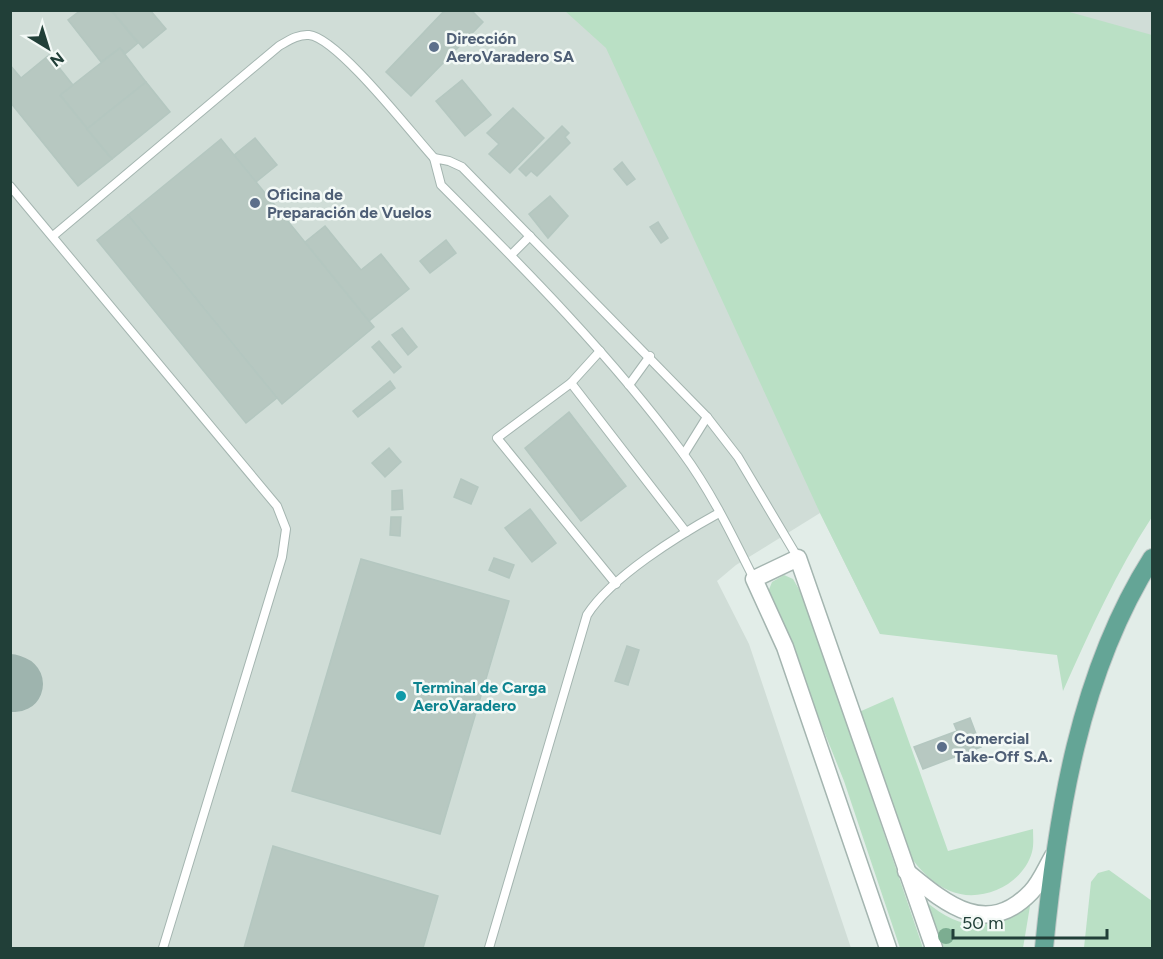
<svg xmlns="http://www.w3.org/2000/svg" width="1163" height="959" font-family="Figtree,sans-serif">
<rect width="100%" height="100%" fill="#e2ede8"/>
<!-- built -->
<path fill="#d0ddd7" d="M10 11H1152V329L880 634 820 513 736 565 717 581 749 644 851 948H11Z"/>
<!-- green -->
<g fill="#bae0c5">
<path d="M1066 11 1152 35V517C1116 572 1090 631 1063 691L1057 655 880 634 820 513 606 48 565 11Z"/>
<path d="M784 575 793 579 804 598 923 948H900L844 781 768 592 772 582Z"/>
<path d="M893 697 948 851 1033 829C1033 836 1034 845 1032 852 1023 885 981 904 950 891 933 884 920 870 909 855L859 712Z"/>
<path d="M1109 870 1152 901V948H1084L1091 882 1098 873Z"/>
<path d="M1031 900 1023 948H944L925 901C965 934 991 931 1031 900Z"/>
</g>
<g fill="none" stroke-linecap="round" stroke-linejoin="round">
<!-- taxiway -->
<path stroke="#9eb4ae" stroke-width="56" d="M10 682 15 684 10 683"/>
</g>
<!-- building -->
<g fill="#b7c8c1" stroke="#b4c7c0" stroke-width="1.5">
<path d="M81 10H111L138 43 125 54 120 48 101 62 68 20Z"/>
<path d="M111 10H150L166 29 143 48Z"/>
<path d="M445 10H471L483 22 411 96 386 72Z"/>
<path d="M120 48 146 82 87 129 60 95Z"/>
<path d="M49 55 73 85 60 95 112 159 78 186 10 102V65L21 78Z"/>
<path d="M462 80 491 115 465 136 436 101Z"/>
<path d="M146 82 170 112 112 159 87 129Z"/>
<path d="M513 108 544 138 510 173 489 154 499 144 487 133Z"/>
<path d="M562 126 569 133 565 137 570 143 537 176 531 171 526 176 519 169Z"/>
<path d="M255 138 277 165 256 182 234 155Z"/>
<path d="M221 139 374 327 282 404 128 215Z"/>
<path d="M622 162 635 179 627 185 614 169Z"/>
<path d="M550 196 568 216 548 238 529 214Z"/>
<path d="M128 215 277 398 246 423 97 240Z"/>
<path d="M658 222 668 238 661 243 650 227Z"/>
<path d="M325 226 361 270 381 254 409 289 369 321 305 242Z"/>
<path d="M446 240 456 253 430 273 420 261Z"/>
<path d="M402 328 417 347 408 355 392 335Z"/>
<path d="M379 341 401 367 394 373 372 347Z"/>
<path d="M390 381 395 388 358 417 353 411Z"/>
<path d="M569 412 626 486 581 521 525 448Z"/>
<path d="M389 448 401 462 385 477 372 463Z"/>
<path d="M461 479 478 487 471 504 454 497Z"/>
<path d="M402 490 403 509 392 510V491Z"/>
<path d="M530 509 556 543 532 562 505 528Z"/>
<path d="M391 517H401L400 536 390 535Z"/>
<path d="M494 558 514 565 509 578 489 570Z"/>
<path d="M361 559 509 601 440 834 292 791Z"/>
<path d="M627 646 639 650 628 685 615 681Z"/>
<path d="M970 718 981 747 923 769 914 747 957 731 954 724Z"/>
<path d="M273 846 438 896 423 948H244Z"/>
</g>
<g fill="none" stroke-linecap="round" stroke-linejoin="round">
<defs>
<g id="service">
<path d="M10 186 277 506 286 529 282 557 163 948"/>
<path d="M53 236 279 46C288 41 298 34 309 35 338 38 412 134 434 158"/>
<path d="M511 255 530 236"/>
<path d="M600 351 571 383 497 438 616 584"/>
<path d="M571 383 686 532"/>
<path d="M629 385 650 356"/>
<path d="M684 454 707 417"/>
<path d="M754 579C733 537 711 491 682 452 611 356 526 270 441 185L434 158 449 161 462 167 707 417 738 457 798 558"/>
<path d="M489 948 587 615C611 577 679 535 719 513"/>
</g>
<g id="minor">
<path d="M906 871C945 903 986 939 1031 892 1040 883 1046 868 1053 856"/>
<path d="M888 948 785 647 754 579 798 558 934 948"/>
</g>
<path id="primary" d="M1044 948C1057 816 1079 673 1152 558"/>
</defs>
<!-- service casing -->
<use href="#service" stroke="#a4b5b0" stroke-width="10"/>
<!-- minor casing -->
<use href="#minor" stroke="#a4b5b0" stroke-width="19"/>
<!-- primary casing -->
<use href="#primary" stroke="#c1c9c7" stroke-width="20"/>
<!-- service -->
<use href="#service" stroke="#fff" stroke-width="8"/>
<!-- minor -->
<use href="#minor" stroke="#fff" stroke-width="16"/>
<!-- primary -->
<use href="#primary" stroke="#64a596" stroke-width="18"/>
</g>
<!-- trees -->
<circle fill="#7cad91" cx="946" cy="936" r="8"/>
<!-- markers -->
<g fill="#5c6f8a" stroke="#f3f9f6" stroke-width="2">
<circle cx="434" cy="47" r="6"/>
<circle cx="255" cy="203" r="6"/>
<circle cx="942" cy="747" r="6"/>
</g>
<circle fill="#0f9aa8" stroke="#f3f9f6" stroke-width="2" cx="401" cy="696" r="6"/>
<g text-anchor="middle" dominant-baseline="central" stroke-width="5" stroke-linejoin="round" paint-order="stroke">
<!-- service labels -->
<g font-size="16" font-weight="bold" fill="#4e5e75" stroke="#f3f9f6" text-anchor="start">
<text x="446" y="38">Dirección<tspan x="446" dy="18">AeroVaradero SA</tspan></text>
<text x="267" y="194">Oficina de<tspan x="267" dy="18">Preparación de Vuelos</tspan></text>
<text x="954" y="738">Comercial<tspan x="954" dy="18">Take-Off S.A.</tspan></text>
</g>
<!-- culture labels -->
<g font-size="16" font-weight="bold" fill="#0d838f" stroke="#f3f9f6" text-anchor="start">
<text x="413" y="687">Terminal de Carga<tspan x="413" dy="18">AeroVaradero</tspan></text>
</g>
</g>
<!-- border -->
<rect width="1163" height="959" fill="none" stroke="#213f38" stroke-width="24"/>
<!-- north arrow -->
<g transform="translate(48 48) rotate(142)" stroke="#f3f9f6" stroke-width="4.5" paint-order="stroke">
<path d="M0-4.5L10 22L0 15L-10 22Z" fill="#213f38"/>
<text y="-9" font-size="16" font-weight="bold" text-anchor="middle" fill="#213f38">N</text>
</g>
<!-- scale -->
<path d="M953 929v9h154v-9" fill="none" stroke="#213f38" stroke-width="3"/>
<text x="962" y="929" font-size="18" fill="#213f38" stroke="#f3f9f6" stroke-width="4.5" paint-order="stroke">50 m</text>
</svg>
